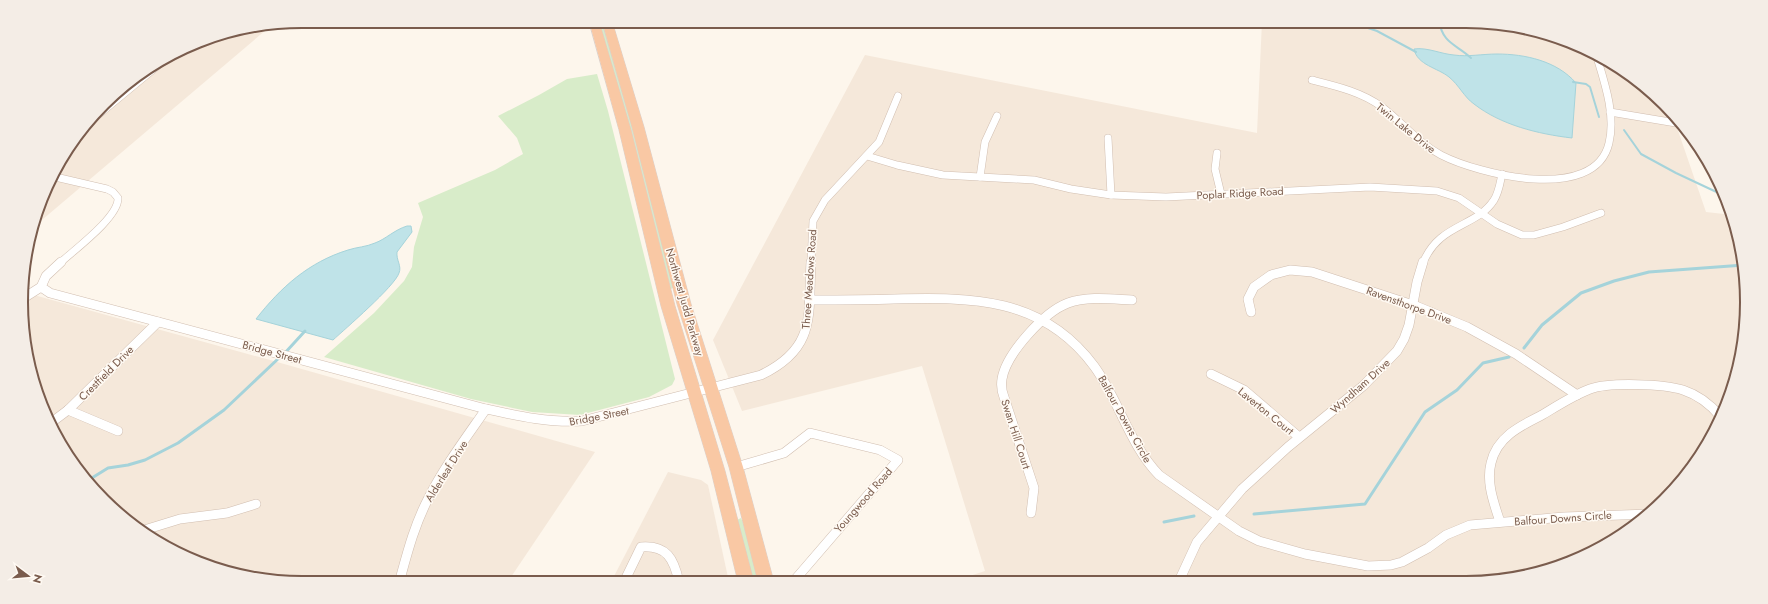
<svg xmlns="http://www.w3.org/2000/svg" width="1768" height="604" font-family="Jost,sans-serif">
<rect width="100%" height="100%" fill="#fdf6ec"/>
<!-- residential -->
<g fill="#f5e8da">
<path d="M1262 21H1466L1539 31 1590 50 1637 79 1677 117 1679 119H1674L1706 212 1733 215 1745 265 1746 320 1737 374 1709 443 1651 513 1590 554 1503 581 951 582 985 571 922 366 742 411 713 340 865 55 1257 133Z"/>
<path d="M273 24 36 225 50 178 79 131 117 91 195 42 247 26Z"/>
<path d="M23 292 270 360 595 452 507 583H302L229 573 146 536 103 501 68 458 31 375 22 320Z"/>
<path d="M668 472 701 480 708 485 729 582H611Z"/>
</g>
<!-- green -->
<g fill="#d8ecc9">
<path d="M602 23 606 33 636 137 674 287 671 289 599 24Z"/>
<path d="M597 74 608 111 675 379 672 385 649 397 580 415 532 412 471 399 324 357 374 313 404 281 412 267 414 247 423 217 418 203 495 170 523 154 517 138 498 116 539 95 567 79Z"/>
<path d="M741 518 749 537 760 582H752L737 520Z"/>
</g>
<!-- water -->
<g fill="#bfe3e8" stroke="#a5d3da">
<path d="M1414 49C1427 47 1441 54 1454 55 1468 57 1482 54 1497 54 1525 54 1557 61 1576 83L1572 138C1538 134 1501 125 1474 104 1464 97 1459 85 1449 77 1438 68 1417 65 1414 49Z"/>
<path d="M407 226H411L412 232 397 252C396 260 402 266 399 273 395 286 345 329 333 340L256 319C281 287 309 262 348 250 357 247 366 247 375 243 386 239 394 230 407 226Z"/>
</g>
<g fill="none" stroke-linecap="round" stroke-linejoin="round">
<!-- stream-far1 -->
<g stroke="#a5d3da" stroke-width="2">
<path d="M1347 21 1377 31 1416 52"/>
<path d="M1439 21C1443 44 1456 44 1471 58"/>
<path d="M1573 82 1586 84 1590 87 1599 117"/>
<path d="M1624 130 1641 154 1676 173 1725 196"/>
</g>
<!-- stream -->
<g stroke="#a5d3da" stroke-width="3">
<path d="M1524 348 1542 325 1581 293 1614 281 1649 272 1744 265"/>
<path d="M284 354 305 331"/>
<path d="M87 481 108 468 128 465 145 460 178 443 224 410 280 357"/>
<path d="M1254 514 1365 504 1425 412 1457 390 1483 363 1509 357"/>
<path d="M1164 522 1194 516"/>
</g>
<defs>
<g id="minor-far1">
<path d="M1312 80C1336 86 1362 92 1382 107 1402 122 1418 143 1441 155 1478 174 1595 204 1609 143 1616 114 1604 81 1596 54"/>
<path d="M1610 112 1682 124"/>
<path d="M80 130 161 63"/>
<path d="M1108 138 1111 195"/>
<path d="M1217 153 1215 169 1221 194"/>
<path d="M867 156 897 165 943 175 1034 180 1071 189 1111 195 1166 197 1370 187 1437 191 1459 198 1497 224 1522 235H1534L1563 227 1601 213"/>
<path d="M51 176 107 189 113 192 118 198C119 217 74 250 60 263"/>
<path d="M980 177 985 142 997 116"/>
<path d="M811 263 813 221 825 200 879 142 898 96"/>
<path d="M1423 263C1439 223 1476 228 1494 200 1499 192 1500 183 1502 174"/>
</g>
<g id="minor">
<path d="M61 262 46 276 41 287 50 293 486 409C518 416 549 423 582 421L761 375C817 348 808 315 811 262"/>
<path d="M22 299 41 287"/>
<path d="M809 300C837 300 866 300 894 299 972 297 1043 297 1094 366 1119 400 1129 444 1159 475L1239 531 1259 541 1305 554 1368 566 1391 565 1402 562 1428 548 1446 535 1470 525 1564 517 1650 514"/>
<path d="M1251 312 1248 299 1254 287 1271 275 1290 270 1312 272 1416 306 1467 327 1516 354 1577 395"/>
<path d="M1211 374 1244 390 1299 437"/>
<path d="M68 410 118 431"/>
<path d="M52 422 68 410 158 322"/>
<path d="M736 467 784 453 810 433 880 450 898 460 793 582"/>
<path d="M1031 513 1034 488 1004 397C1002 392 1001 385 1002 379 1006 354 1044 312 1068 303 1088 296 1111 299 1132 300"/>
<path d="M1500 522C1494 503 1486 483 1491 463 1497 437 1520 426 1542 415 1557 406 1574 395 1590 389 1609 382 1664 384 1683 390 1698 395 1710 404 1720 416"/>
<path d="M141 531 180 519 227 513 256 504"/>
<path d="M1179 581 1197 542 1242 489 1288 447 1363 386 1397 351 1404 339 1409 325 1417 282 1423 262"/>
<path d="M624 582 641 547C667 545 674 559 679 582"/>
<path d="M399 583C407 554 414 526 428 499 444 467 466 438 486 409"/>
</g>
<g id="trunk">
<path d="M589 21H599L631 130 675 306 725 471 754 582H738L711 471 661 306 619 130Z"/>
<path d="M602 21H612L644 127 691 304 743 467 774 582H758L729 467 677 304 632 127Z"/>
</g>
</defs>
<!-- minor-far1 casing -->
<use href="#minor-far1" stroke="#d1beb0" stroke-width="8"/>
<!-- minor casing -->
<use href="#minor" stroke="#d1beb0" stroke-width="10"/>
<!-- trunk casing -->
<use href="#trunk" stroke="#dad1cd" stroke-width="1"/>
<!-- minor-far1 -->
<use href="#minor-far1" stroke="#fff" stroke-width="7"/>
<!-- minor -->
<use href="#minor" stroke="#fff" stroke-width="9"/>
<!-- trunk -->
<use href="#trunk" fill="#f9c8a4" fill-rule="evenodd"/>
</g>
<g text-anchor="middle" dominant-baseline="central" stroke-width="3" stroke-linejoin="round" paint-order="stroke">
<!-- street labels -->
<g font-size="11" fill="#7a5c4d" stroke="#fffaf3">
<text transform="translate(1406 128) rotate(39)">Twin Lake Drive</text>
<text transform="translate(1240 193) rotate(-3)">Poplar Ridge Road</text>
<text transform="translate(809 279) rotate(-86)">Three Meadows Road</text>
<text transform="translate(685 302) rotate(74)">Northwest Judd Parkway</text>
<text transform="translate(1409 305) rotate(20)">Ravensthorpe Drive</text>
<text transform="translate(272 352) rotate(15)">Bridge Street</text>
<text transform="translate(106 373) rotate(-45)">Crestfield Drive</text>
<text transform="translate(1360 386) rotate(-42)">Wyndham Drive</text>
<text transform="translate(1266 411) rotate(39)">Laverton Court</text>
<text transform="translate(599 416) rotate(-11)">Bridge Street</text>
<text transform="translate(1125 419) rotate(61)">Balfour Downs Circle</text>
<text transform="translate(1016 434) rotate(72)">Swan Hill Court</text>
<text transform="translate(446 471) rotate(-58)">Alderleaf Drive</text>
<text transform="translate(863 500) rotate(-49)">Youngwood Road</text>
<text transform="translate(1563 518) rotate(-4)">Balfour Downs Circle</text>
</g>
</g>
<!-- crop -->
<path d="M0 0H1768V604H0ZM302 28H1466A274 274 0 0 1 1740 302V302A274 274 0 0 1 1466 576H302A274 274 0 0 1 28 302V302A274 274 0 0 1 302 28Z" fill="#f4ede6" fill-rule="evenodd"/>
<path fill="none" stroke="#7a5c4d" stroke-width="2" d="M302 28H1466A274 274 0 0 1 1740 302V302A274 274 0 0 1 1466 576H302A274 274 0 0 1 28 302V302A274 274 0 0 1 302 28Z"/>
<!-- north arrow -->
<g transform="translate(28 576) rotate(106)" stroke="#fffaf3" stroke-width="3" paint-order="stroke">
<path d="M0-3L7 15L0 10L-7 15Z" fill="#7a5c4d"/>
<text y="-6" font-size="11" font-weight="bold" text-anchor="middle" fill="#7a5c4d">N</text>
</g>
</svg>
